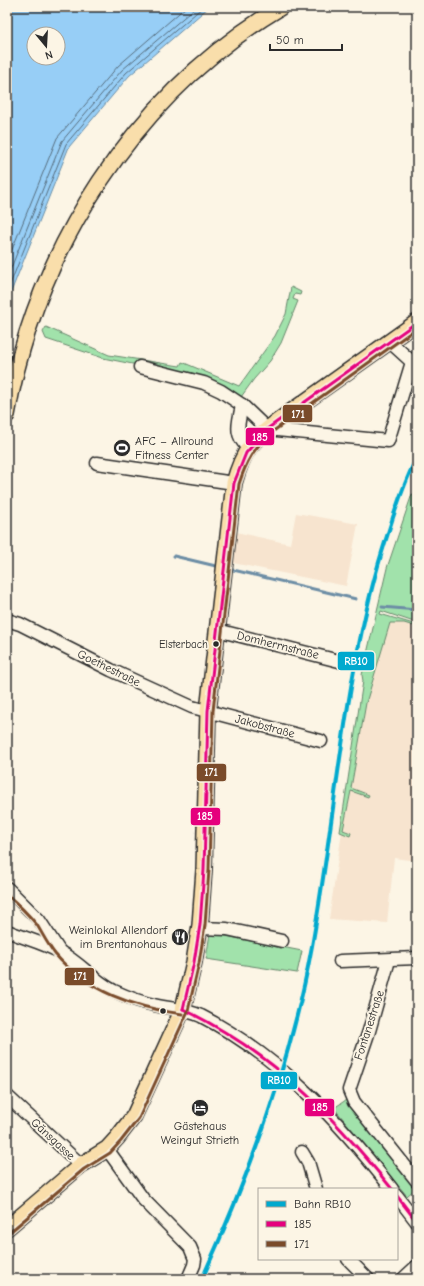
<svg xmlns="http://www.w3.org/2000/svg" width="424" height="1286" font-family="'Comic Neue',sans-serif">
<rect width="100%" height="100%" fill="#fcf5e5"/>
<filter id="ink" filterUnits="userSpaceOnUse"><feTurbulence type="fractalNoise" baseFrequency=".025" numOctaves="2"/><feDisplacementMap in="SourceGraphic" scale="8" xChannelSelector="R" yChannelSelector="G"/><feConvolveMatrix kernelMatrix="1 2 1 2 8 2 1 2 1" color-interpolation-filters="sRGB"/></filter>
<g filter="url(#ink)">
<!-- built -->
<g fill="#f7e4cf">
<path d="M296 513 358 524 346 586 233 563 236 532 290 544Z"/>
<path d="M376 621 408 622 417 625V861L394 858 387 923 329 919 365 677Z"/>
</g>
<!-- green -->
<g fill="#a1e2ab" stroke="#66866b">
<path d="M291 287 301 292 300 295 295 294 293 299 298 301 281 343 270 361 254 379 241 397 162 370 103 358 46 339 43 332 46 327 109 355 180 366 182 362 239 386 275 336 286 314Z"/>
<path d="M412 494 417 496V623L381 611 380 614 417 625V627L404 623H390L366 703 351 788 369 795 368 797 351 791 343 830 351 833 350 836 340 832 363 681 362 675 387 568Z"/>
<path d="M210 933 302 951 297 973 206 959Z"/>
<path d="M346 1100 416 1188 407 1196 334 1108Z"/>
</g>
<!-- water -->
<path fill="#97cef6" stroke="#6c8da5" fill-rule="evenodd" d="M7 7H209L129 76 69 147 7 302ZM34 34H58V58H34Z"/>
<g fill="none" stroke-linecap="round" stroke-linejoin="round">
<!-- shore -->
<g stroke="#566c7c" stroke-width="1">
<path d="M7 262 57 138 118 66 186 7"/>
<path d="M7 278 62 141 122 70 196 7"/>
<path d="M7 292 66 144 126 73 203 7"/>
</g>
<!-- stream -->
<g stroke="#6c8da5" stroke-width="3">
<path d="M174 556 220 567"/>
<path d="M229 569 356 599"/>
<path d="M382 607 417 610"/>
</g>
<defs>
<g id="minor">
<path d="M140 367 204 383 221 391 242 405 267 429 388 441 412 362 389 341"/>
<path d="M242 405C239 423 233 433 248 448"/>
<path d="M97 463 234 483"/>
<path d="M7 620 20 624 111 670 192 707 321 741"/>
<path d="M217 630 339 661"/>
<path d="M7 888 39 920 60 952"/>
<path d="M200 928 227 929 282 941"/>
<path d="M7 931C24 938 44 943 60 952 80 963 94 981 114 991 127 997 140 1002 154 1005 171 1009 185 1009 201 1016 279 1056 339 1121 392 1189"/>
<path d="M389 960 369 1031 349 1090 354 1102 417 1181"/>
<path d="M340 961 417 958"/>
<path d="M7 1096 81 1165"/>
<path d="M107 1149 143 1199 190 1247 195 1259 194 1265 188 1279"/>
<path d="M302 1152 308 1162 316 1189"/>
<path d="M397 1196 417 1222"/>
<path d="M348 1259 368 1279"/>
<path d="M403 1279 417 1266"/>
</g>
<g id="major">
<path d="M7 415C36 249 134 95 281 7"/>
<path d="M7 1228 81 1165 107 1149 117 1138 134 1116 183 1009 194 962 200 925 204 870 208 711 234 483C243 451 251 441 278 421L417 322"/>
</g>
</defs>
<!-- minor casing -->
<use href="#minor" stroke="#2b2b2b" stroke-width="15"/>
<!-- major casing -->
<use href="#major" stroke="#2b2b2b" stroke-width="18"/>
<!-- minor -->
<use href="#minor" stroke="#fcf5e5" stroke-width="12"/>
<!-- major -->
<use href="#major" stroke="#f9deab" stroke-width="15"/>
<defs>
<g id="bus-1">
<path d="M183 1009 194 962 200 925 204 870 208 711 234 483 246 453 267 429 417 322"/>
<path d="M183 1009C274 1054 329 1111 392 1189"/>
<path d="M397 1196 417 1222"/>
</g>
<g id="bus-2">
<path d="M7 895C18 904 28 914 37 925 43 935 48 945 55 954 86 991 136 1008 182 1014"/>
<path d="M10 1232 84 1169 110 1153 121 1141 139 1118 188 1011 199 963 205 925 209 870 213 711 239 484C246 462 254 447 272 432L417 328"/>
</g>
</defs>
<!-- bus-1 casing -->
<use href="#bus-1" stroke="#fcf5e5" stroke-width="6"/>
<!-- bus-2 casing -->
<use href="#bus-2" stroke="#fcf5e5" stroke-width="6"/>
<!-- bus-1 -->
<use href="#bus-1" stroke="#e5007d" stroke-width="3"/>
<!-- bus-2 -->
<use href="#bus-2" stroke="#7a4b2a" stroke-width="3"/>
<defs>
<path id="rail-1" d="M202 1279C251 1172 291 1062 312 946 337 809 344 666 388 533 396 507 405 481 417 457"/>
</defs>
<!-- rail-1 casing -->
<use href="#rail-1" stroke="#fcf5e5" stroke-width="7"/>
<!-- rail-1 -->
<use href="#rail-1" stroke="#00a9ce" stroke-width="4"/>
</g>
</g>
<!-- icons -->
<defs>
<symbol id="stadium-disc" viewBox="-11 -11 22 22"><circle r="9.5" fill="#2b2b2b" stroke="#fcf5e5"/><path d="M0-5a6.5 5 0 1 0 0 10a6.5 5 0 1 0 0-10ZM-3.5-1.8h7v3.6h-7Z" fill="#fff"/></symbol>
<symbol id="restaurant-disc" viewBox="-11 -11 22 22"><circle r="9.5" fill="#2b2b2b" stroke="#fcf5e5"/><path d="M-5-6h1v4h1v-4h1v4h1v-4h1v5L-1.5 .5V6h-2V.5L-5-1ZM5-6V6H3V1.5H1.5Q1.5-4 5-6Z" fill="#fff"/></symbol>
<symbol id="hotel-disc" viewBox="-11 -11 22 22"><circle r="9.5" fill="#2b2b2b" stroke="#fcf5e5"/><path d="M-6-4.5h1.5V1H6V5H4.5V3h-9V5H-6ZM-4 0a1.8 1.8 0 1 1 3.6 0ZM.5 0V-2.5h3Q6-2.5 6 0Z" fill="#fff"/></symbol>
</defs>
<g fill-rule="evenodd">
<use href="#stadium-disc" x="112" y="438" width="20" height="20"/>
<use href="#restaurant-disc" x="170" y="927" width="20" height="20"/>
<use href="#hotel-disc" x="190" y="1098" width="20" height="20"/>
</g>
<!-- markers -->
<g fill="#2b2b2b" stroke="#fcf5e5" stroke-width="1.5">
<circle cx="216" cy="644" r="3.5"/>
<circle cx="163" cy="1011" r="3.5"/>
</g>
<g text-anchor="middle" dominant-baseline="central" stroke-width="3.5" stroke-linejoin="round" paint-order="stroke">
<!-- bus labels -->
<g font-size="11" fill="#2b2b2b" stroke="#fcf5e5" text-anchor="end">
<text x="208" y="644">Elsterbach</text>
</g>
<!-- poi labels -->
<g font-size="12" fill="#2b2b2b" stroke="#fcf5e5" text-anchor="start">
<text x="135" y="441">AFC – Allround<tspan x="135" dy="14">Fitness Center</tspan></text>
<text x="167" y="930" text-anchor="end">Weinlokal Allendorf<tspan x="167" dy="14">im Brentanohaus</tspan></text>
<text x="200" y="1126" text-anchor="middle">Gästehaus<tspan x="200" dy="14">Weingut Strieth</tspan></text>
</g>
<!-- street labels -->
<g font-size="12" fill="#2b2b2b" stroke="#fcf5e5">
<text transform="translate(278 645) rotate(14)">Domherrnstraße</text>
<text transform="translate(109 668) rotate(26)">Goethestraße</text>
<text transform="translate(265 726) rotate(15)">Jakobstraße</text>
<text transform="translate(369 1025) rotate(-72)">Fontanestraße</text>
<text transform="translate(53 1139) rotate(43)">Gänsgasse</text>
</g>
</g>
<g stroke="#fcf5e5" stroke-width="1.5">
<rect x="282" y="404" width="31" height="19" rx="4" fill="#7a4b2a"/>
<rect x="245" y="427" width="30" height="19" rx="4" fill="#e5007d"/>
<rect x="337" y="651" width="38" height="20" rx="4" fill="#00a9ce"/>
<rect x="196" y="763" width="31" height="19" rx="4" fill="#7a4b2a"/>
<rect x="190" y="807" width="31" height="19" rx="4" fill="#e5007d"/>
<rect x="64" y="967" width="31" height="19" rx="4" fill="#7a4b2a"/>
<rect x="260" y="1071" width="38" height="19" rx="4" fill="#00a9ce"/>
<rect x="304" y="1098" width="31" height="19" rx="4" fill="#e5007d"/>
</g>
<g font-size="11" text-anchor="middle" font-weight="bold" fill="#fff">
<text x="298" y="418">171</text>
<text x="260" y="441">185</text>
<text x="356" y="665">RB10</text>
<text x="211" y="776">171</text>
<text x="205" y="820">185</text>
<text x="80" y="980">171</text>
<text x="279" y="1084">RB10</text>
<text x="320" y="1111">185</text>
</g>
<!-- margin -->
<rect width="424" height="1286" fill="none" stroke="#fcf5e5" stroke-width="24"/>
<rect x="12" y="12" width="400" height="1262" fill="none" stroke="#2b2b2b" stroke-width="1.5" filter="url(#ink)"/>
<!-- legend -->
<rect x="258" y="1188" width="140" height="72" fill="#fcf5e5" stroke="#a8a49b"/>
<rect x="266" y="1201" width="20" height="6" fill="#00a9ce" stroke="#a8a49b"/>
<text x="294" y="1208" font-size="12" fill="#2b2b2b">Bahn RB10</text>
<rect x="266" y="1221" width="20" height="6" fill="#e5007d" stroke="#a8a49b"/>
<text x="294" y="1228" font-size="12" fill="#2b2b2b">185</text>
<rect x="266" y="1241" width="20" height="6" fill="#7a4b2a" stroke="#a8a49b"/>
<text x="294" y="1248" font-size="12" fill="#2b2b2b">171</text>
<!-- north arrow -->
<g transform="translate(46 46) rotate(162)"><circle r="19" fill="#fcf5e5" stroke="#a8a49b"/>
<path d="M0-3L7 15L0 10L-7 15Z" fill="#2b2b2b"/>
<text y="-6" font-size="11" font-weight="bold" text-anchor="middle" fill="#2b2b2b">N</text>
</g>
<!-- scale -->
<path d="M270 44v6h72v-6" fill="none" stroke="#2b2b2b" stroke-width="2"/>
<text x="276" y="44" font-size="12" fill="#2b2b2b" stroke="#fcf5e5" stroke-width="3" paint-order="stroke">50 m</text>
</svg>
